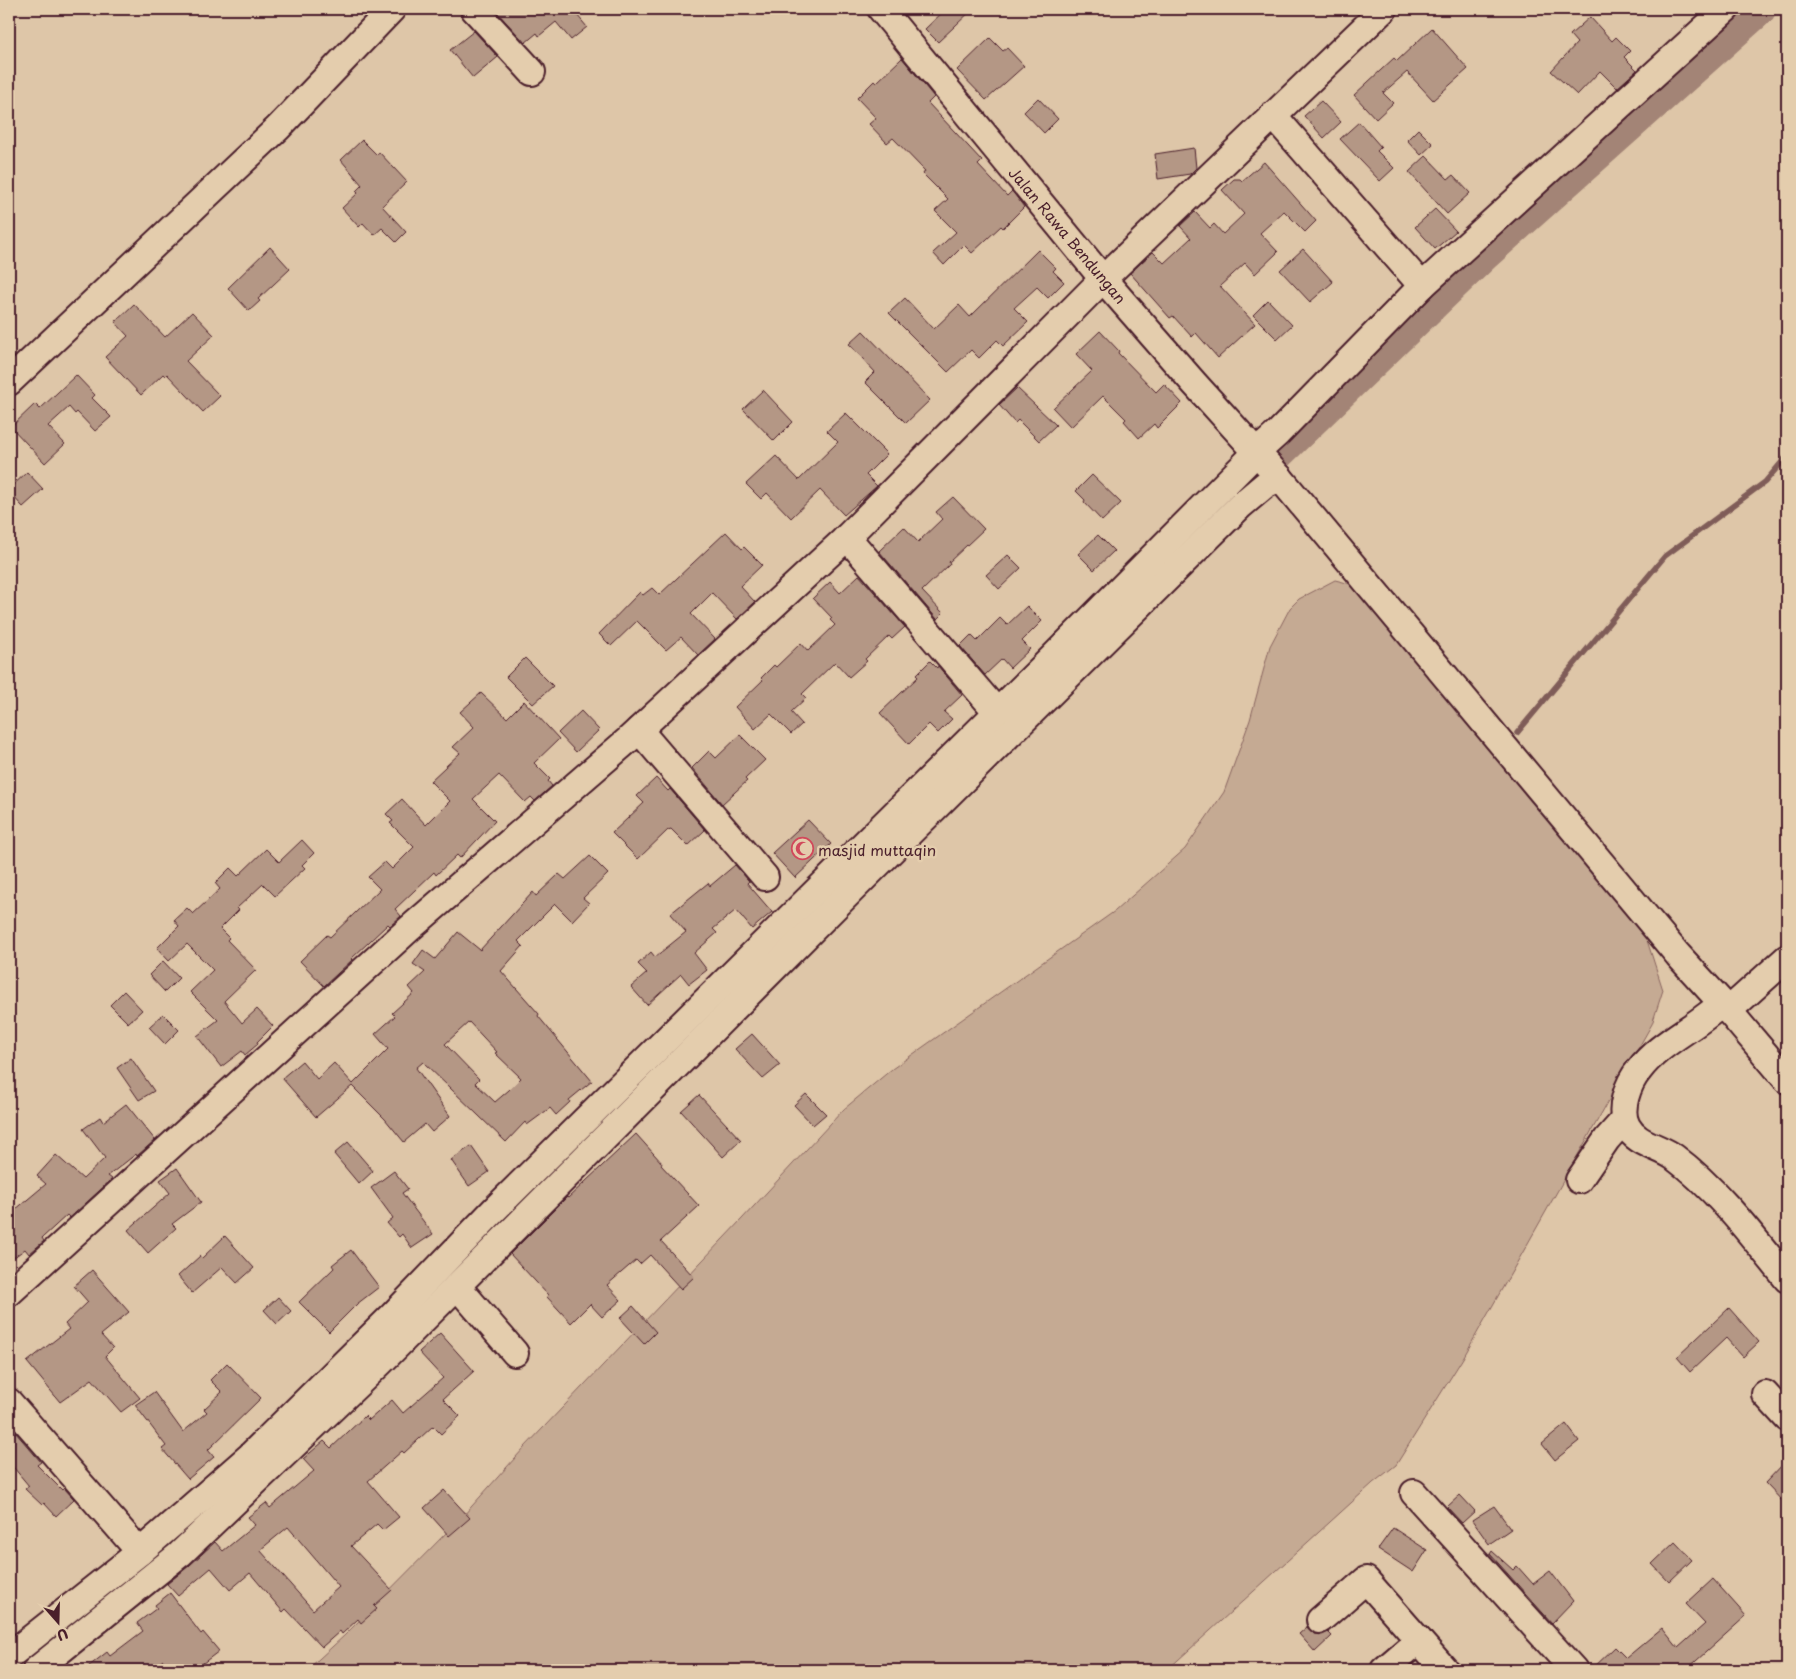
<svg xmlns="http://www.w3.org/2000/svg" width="1796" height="1679" font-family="'Playpen Sans',sans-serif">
<rect width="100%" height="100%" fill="#dec6a8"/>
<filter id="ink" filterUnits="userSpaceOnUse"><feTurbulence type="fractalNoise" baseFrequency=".02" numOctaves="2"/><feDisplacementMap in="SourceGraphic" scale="10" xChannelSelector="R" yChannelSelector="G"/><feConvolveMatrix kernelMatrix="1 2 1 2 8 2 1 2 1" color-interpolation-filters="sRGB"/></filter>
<g filter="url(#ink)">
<!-- green -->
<path fill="#c5aa93" stroke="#88645f" d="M1335 580 1351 584 1363 593 1644 931 1663 990 1652 1024 1463 1358 1396 1465 1373 1483 1167 1670H307L345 1635 463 1516 524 1448 742 1219 844 1109 892 1069 1115 911 1185 849 1224 792 1250 720 1270 646 1290 608 1299 599Z"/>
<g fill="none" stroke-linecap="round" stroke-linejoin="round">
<!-- stream -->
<path stroke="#7f5c58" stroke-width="5.5" d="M1517 733 1665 556 1765 482 1787 456"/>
<!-- river -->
<g stroke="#a38476" stroke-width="34">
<path d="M1208 520 1484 254 1759 9"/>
<path d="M470 1252 542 1180"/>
</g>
</g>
<!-- building -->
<g fill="#b49785" stroke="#4a1f2b" fill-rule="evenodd">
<path d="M494 9H572L587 27 571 40 556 22 539 36 537 33 525 43Z"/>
<path d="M946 9H973L938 42 925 29Z"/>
<path d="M1590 17 1612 41 1616 37 1630 51 1624 57 1637 70 1617 88 1600 71 1577 95 1551 71 1577 43 1570 35Z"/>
<path d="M1432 28 1468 69 1433 100 1407 72 1383 93 1393 103 1376 119 1354 95 1394 58 1397 61Z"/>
<path d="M474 31 498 57 473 78 450 50Z"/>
<path d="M990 38 1003 51 1007 48 1024 66 986 100 957 70Z"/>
<path d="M902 58 934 97 928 103 982 161 978 165 1007 196 1012 191 1024 207 1003 228 1001 226 972 253 964 245 944 265 933 253 956 232 935 211 948 199 923 174 925 171 893 138 887 143 869 124 876 118 857 98 874 81 876 83Z"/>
<path d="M1038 98 1058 119 1044 133 1024 112Z"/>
<path d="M1321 101 1341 122 1324 138 1304 116Z"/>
<path d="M1359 122 1381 147 1377 151 1394 168 1380 181 1340 139Z"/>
<path d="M1418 129 1433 144 1421 155 1407 140Z"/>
<path d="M362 140 377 155 379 152 407 182 382 206 406 232 396 242 382 228 374 235 363 223 359 227 342 208 358 193 356 191 362 185 341 160Z"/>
<path d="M1194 148 1196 168 1190 174 1158 179 1155 154Z"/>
<path d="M1426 156 1448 179 1453 175 1470 193 1447 214 1409 172Z"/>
<path d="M1264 162 1316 221 1305 232 1284 211 1260 233 1278 252 1255 274 1245 263 1220 286 1255 324 1218 358 1196 333 1192 337 1173 316 1170 318 1130 273 1153 252 1164 263 1191 238 1180 226 1195 212 1210 228 1214 224 1223 234 1244 214 1222 190 1234 179H1240L1242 181Z"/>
<path d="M1435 209 1456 231 1435 249 1415 227Z"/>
<path d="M270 247 290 269 258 299 260 301 249 311 228 288Z"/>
<path d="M1303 249 1333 282 1310 302 1280 270Z"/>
<path d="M1038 250 1056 268 1053 271 1064 282 1048 298 1037 287 1014 308 1028 322 1003 346 997 340 979 358 971 350 948 372 889 313 905 298 934 329 959 305 970 317Z"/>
<path d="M1268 300 1292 325 1277 339 1253 315Z"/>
<path d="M134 304 165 337 192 312 214 335 186 361 220 396 203 412 167 374 165 376 163 374 141 395 105 357 128 336 115 322Z"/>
<path d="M863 331 930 400 906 423 865 382 875 372 849 344Z"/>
<path d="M1100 331 1119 351 1118 353 1156 392 1164 384 1182 403 1157 428 1154 424 1139 438 1124 421 1126 419 1103 396 1071 427 1053 408 1092 371 1076 354Z"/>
<path d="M76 375 95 395 92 398 111 417 95 431 77 412 75 414 69 407 48 426 65 444 45 463 11 427 35 404 40 409Z"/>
<path d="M1017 388 1056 425 1039 441 1018 420 1015 423 999 405Z"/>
<path d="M763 390 793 422 774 441 743 409Z"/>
<path d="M846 413 887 454 866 475 877 486 844 515 820 490 791 518 767 493 761 499 746 484 776 456 799 480 838 442 827 431Z"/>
<path d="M27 472 43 489 23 507 9 492V489Z"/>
<path d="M1092 475 1121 503 1102 521 1084 502 1085 500 1076 491Z"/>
<path d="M953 497 984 529 949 562 950 564 922 591 943 613 937 619 879 551 904 527 918 542 942 519 936 512Z"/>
<path d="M726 532 742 549 744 547 762 565 740 586 755 602 737 619 712 593 691 614 715 639 698 655 681 637 666 650 637 621 611 646 599 634 640 592 643 595 652 588 659 595Z"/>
<path d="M1098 535 1114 551 1094 570 1078 554Z"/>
<path d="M1008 555 1021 568 999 589 986 575Z"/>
<path d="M859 575 905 627 892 639 889 636 865 659 867 661 849 677 835 662 802 694 806 698 791 712 802 724 791 734 771 714 755 729 735 707 763 680 761 678 774 665 776 667 801 643 808 651 835 625 830 620 832 618 813 598 830 582 840 593Z"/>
<path d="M1027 606 1042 621 1022 641 1030 649 1010 668 1002 659 985 675 960 646 971 635 977 641 1000 618 1007 625Z"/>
<path d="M525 658 553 686 533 704 506 677Z"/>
<path d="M930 661 937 668 938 666 962 695 944 712 952 719 938 733 929 724 909 744 880 713 918 677 916 675Z"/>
<path d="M481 693 507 718 524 701 559 739 534 763 550 779 548 781 552 786 535 801 531 797 525 802 499 775 473 799 495 821 460 858 457 855 436 875 434 872 395 909 401 916 390 926 388 924 351 959 352 960 324 986 300 961 327 935 330 937 380 889 368 877 385 862 392 869 414 847 390 823 393 821 386 814 402 799 426 825 450 801 430 781 460 753 453 747 474 727 460 712Z"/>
<path d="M581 711 599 730 576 752 558 733Z"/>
<path d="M740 735 765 760 745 779 747 781 722 804 692 768 709 751 716 758Z"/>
<path d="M656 778 668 791 670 789 705 830 688 846 671 829 668 830 638 859 612 833 644 803 637 796Z"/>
<path d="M808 820 831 844 795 878 772 853Z"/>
<path d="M302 840 314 853 302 865 305 868 275 896 263 884 237 908 239 910 220 929 229 938 227 940 256 970 224 1001 242 1023 257 1009 273 1026 257 1042 258 1044 245 1055 242 1051 221 1067 197 1036 218 1020 190 992 213 970 187 944 169 961 157 948 179 926 174 920 187 908 193 914 220 889 215 883 230 868 238 876 266 849 279 862Z"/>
<path d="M590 856 608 874 583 898 589 903 572 921 555 904 518 941 523 946 501 971 539 1014 538 1016 592 1081 569 1100 570 1102 556 1115 550 1108 527 1125 525 1122 506 1142 423 1062 416 1068 450 1116 432 1132 425 1124 404 1142 385 1119 352 1086 316 1117 282 1078 302 1061 317 1079 334 1063 353 1084 388 1049 375 1034 395 1016 392 1013 414 993 409 987 425 972 413 964 423 950 435 959 458 932 480 950 533 892 536 896 559 874 565 879ZM469 1022 497 1052 495 1053 521 1078 509 1090 495 1102 475 1083 479 1079 445 1044Z"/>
<path d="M735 865 749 881 747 883 772 912 752 929 736 910 713 929 717 933 694 953 707 970 689 984 681 974 647 1005 631 987 647 973 638 964 651 952 655 957 686 932 670 914 708 883 710 886Z"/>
<path d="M163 961 179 978 165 992 149 975Z"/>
<path d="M124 991 142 1010 128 1023 110 1005Z"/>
<path d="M163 1014 179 1030 165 1044 149 1027Z"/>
<path d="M752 1034 780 1065 763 1079 735 1049Z"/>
<path d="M131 1058 154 1091 139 1100 117 1068Z"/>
<path d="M806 1094 826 1114 813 1125 794 1105Z"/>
<path d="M699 1095 741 1140 723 1157 681 1111Z"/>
<path d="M126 1104 155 1140 137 1156 136 1154 108 1176 112 1179 70 1218 67 1215 42 1238 44 1241 29 1254 25 1249 9 1261V1215L46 1184 37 1176 56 1155 83 1179 105 1158 83 1129 100 1117 103 1122Z"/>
<path d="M636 1134 662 1163 661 1165 699 1206 661 1241 694 1277 681 1289 650 1255 640 1264 636 1260 607 1285 621 1300 602 1317 590 1304 571 1323 547 1297 548 1295 510 1254 567 1197 568 1198Z"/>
<path d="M348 1142 373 1171 359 1184 334 1154Z"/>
<path d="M471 1146 489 1172 469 1186 451 1160Z"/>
<path d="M177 1168 201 1202 172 1224 176 1228 148 1253 128 1230 170 1193 160 1180Z"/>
<path d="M394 1171 408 1189 402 1193 433 1234 412 1248 402 1234 399 1237 387 1223 393 1218 371 1188Z"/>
<path d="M225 1236 254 1268 237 1283 222 1267 192 1293 178 1276 200 1256 202 1258Z"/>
<path d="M351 1250 379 1287 357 1304 329 1332 299 1302 334 1268 332 1265Z"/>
<path d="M92 1270 129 1312 101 1335 113 1348 105 1356 140 1398 121 1412 92 1379 60 1402 27 1362 69 1329 65 1324 88 1302 74 1286Z"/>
<path d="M278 1297 291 1311 277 1324 264 1310Z"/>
<path d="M633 1306 656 1332 644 1344 620 1318Z"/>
<path d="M1729 1308 1759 1342 1743 1357 1726 1338 1690 1372 1677 1357Z"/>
<path d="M440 1333 474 1371 443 1399 460 1416 441 1434 433 1426 404 1453 402 1451 368 1481 399 1517 383 1530 377 1524 351 1546 392 1590 374 1606 377 1609 361 1623 358 1619 342 1634 340 1631 322 1647 286 1609 283 1612 250 1573 230 1590 211 1568 178 1596 167 1584 190 1565 215 1542 223 1551 255 1525 248 1517 266 1503 270 1508 314 1471 303 1459 324 1441 331 1448 365 1416 369 1420 392 1400 403 1413 443 1378 419 1352ZM288 1527 339 1587 313 1610 260 1550Z"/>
<path d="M227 1363 261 1398 208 1450 214 1457 188 1479 162 1449 166 1446 135 1405 154 1392 183 1432 207 1412 204 1409 222 1392 210 1380Z"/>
<path d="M1566 1424 1579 1441 1555 1460 1542 1444Z"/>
<path d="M9 1425 41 1462 37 1465 62 1490 64 1488 74 1499 56 1516 44 1503 42 1505 25 1489 29 1486 9 1462Z"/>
<path d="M1787 1460V1506L1765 1483Z"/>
<path d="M444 1490 470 1518 449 1536 424 1508Z"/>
<path d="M1460 1495 1475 1511 1462 1523 1447 1507Z"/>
<path d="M1494 1506 1511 1529 1489 1544 1472 1520Z"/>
<path d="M1393 1528 1427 1550 1413 1572 1378 1549Z"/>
<path d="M1675 1542 1692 1560 1669 1582 1652 1564Z"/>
<path d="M1492 1551 1513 1570 1517 1566 1533 1584 1550 1571 1573 1601 1552 1623 1490 1554Z"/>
<path d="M1713 1579 1746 1616 1686 1670H1591L1615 1647 1626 1658 1662 1628 1678 1648 1705 1624 1686 1604Z"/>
<path d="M170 1593 201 1634 203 1632 219 1651 194 1670H171L163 1660 151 1670H84L107 1652 110 1656 143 1631 137 1623 157 1608 155 1605Z"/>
<path d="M1307 1627 1315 1634 1322 1635 1328 1632 1332 1636 1315 1652 1299 1634Z"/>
</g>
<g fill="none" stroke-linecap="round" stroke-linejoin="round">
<defs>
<g id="minor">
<path d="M474 9 532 72"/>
<path d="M881 9 1103 279 1194 383 1280 478 1678 955 1722 1003 1787 1080"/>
<path d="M1273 115 1422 286"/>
<path d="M9 382 278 128 392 9"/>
<path d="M847 537 997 712"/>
<path d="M639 730 765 877"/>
<path d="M1722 1003C1697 1027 1659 1043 1639 1070 1628 1083 1618 1110 1627 1126 1636 1144 1659 1146 1674 1157 1717 1189 1753 1237 1787 1279"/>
<path d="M1728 1011 1787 958"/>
<path d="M1579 1180 1607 1139 1624 1120"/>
<path d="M457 1286 515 1353"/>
<path d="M9 1293 409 929 628 740 843 541 1103 279 1384 9"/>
<path d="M1765 1394 1787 1418"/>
<path d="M9 1402 140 1552"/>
<path d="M1414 1493 1574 1670"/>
<path d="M1320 1620 1366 1580 1445 1670"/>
<path d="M9 1656 140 1552 250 1456 392 1316 495 1209 1048 662 1257 452 1278 433 1422 286 1726 9"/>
<path d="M36 1670 180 1554 380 1363 852 890 1240 506 1265 485 1280 478"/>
<path d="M1384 1670 1419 1640"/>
</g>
</defs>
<!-- minor casing -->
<use href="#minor" stroke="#4a1f2b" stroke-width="30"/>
<!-- minor -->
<use href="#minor" stroke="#e4cdad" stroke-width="26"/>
</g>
</g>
<!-- icons -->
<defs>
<symbol id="mosque-ring" viewBox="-11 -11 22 22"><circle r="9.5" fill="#e4cdad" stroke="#d1495b" stroke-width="1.5"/><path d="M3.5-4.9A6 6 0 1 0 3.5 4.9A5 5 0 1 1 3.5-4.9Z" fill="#d1495b"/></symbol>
</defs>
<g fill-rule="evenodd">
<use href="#mosque-ring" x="790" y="836" width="25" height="25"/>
</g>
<g text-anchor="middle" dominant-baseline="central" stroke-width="5" stroke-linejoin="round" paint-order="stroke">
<!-- street labels -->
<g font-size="15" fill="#4a1f2b" stroke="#e4cdad">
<text transform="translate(1068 235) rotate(50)">Jalan Rawa Bendungan</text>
</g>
<!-- poi labels -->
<g font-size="15" fill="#4a1f2b" stroke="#e4cdad" text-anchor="start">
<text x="818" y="849">masjid muttaqin</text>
</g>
</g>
<!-- margin -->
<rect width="1796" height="1679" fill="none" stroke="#e4cdad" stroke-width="30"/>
<rect x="15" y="15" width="1766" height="1649" fill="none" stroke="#4a1f2b" stroke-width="2" filter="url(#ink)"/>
<!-- north arrow -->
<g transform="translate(58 1622) rotate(160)" stroke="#e4cdad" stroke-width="4" paint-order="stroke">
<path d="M0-4L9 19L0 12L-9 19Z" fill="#4a1f2b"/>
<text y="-8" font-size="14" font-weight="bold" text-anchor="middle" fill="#4a1f2b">U</text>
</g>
</svg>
